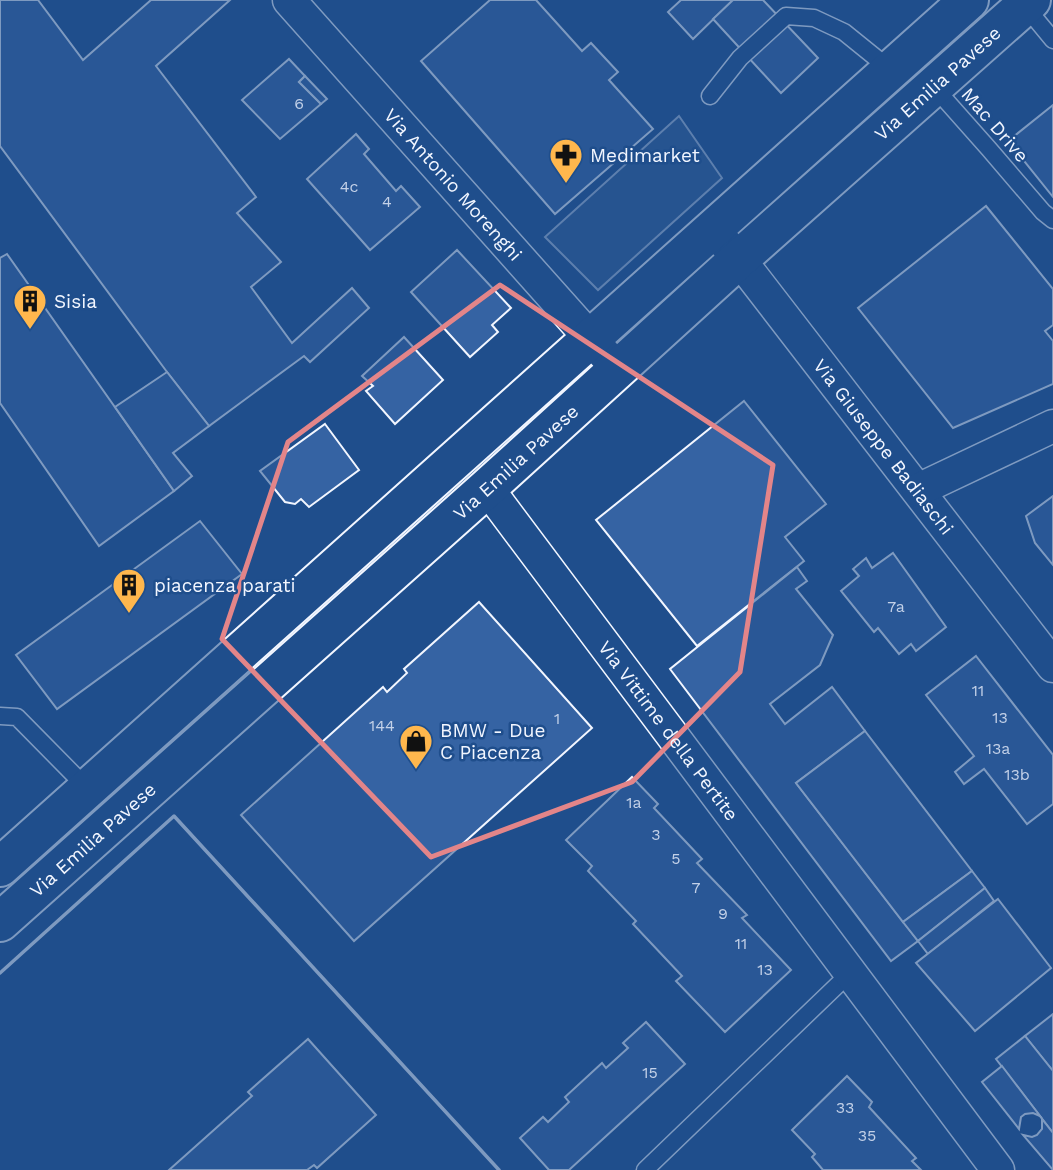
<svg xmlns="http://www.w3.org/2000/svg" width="1053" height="1170" font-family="'Work Sans',sans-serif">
<rect width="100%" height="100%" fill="#1f4e8c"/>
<!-- built -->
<path fill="#305b95" stroke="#a8bbd7" stroke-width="2" d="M679 116 722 178 598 290 545 237Z"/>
<!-- building -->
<g fill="#3563a3" stroke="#f2f6ff" stroke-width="2">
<path d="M0 0H38L83 60 151 0H230L156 66 256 197 237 213 281 262 251 287 292 343 352 288 369 308 310 362 304 356 209 426 167 372 0 146Z"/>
<path d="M490 0H536L582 51 591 43 618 72 609 80 653 129 555 214 421 61Z"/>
<path d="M681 0H733L693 39 668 12Z"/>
<path d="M733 0H763L818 58 781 93 713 19Z"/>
<path d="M289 59 305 76 299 82 321 104 280 139 242 100Z"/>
<path d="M305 76 327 99 321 104 299 82Z"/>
<path d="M1053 105V197L1008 141Z"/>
<path d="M356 134 369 149 364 154 396 191 401 186 420 207 370 250 307 179Z"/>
<path d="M986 206 1053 289V325L1045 331 1053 341V384L953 428 858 308Z"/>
<path d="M457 250 511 308 492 325 498 332 470 357 411 292Z"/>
<path d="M7 254 174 491 99 546 0 403V258Z"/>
<path d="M404 337 443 380 395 424 366 391 373 386 362 376Z"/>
<path d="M167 372 209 426 173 453 192 476 174 491 115 407Z"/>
<path d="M744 401 826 504 785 537 804 561 697 646 596 520Z"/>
<path d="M325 424 359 470 309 507 301 499 295 504 285 502 260 471Z"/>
<path d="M1053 496V565L1035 543 1026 516Z"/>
<path d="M200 521 242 574 57 709 16 655Z"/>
<path d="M893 553 946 627 916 651 911 644 899 654 878 628 874 632 841 591 859 576 853 569 866 558 872 568Z"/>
<path d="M797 567 807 581 796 589 833 635 820 665 770 704 785 724 832 687 865 731 796 783 918 941 891 961 670 669Z"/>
<path d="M479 602 592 728 354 941 241 815 383 687 387 692 407 673 404 669Z"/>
<path d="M976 656 1053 755V804L1027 824 984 769 964 784 955 772 974 756 926 695Z"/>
<path d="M865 731 972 871 903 922 796 783Z"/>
<path d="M632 777 658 804 654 808 702 859 697 863 747 915 742 918 791 970 725 1032 676 981 682 976 633 924 636 921 588 871 592 866 566 840Z"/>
<path d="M972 871 985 888 918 941 903 922Z"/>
<path d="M985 888 994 901 928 954 918 941Z"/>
<path d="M998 899 1051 968 975 1031 916 963Z"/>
<path d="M1053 1014V1071L1025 1036Z"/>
<path d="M646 1022 685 1064 569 1170H549L520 1138 543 1117 548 1122 569 1102 565 1097 602 1063 606 1068 628 1048 623 1043Z"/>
<path d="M1025 1036 1053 1071V1133L996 1059Z"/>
<path d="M308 1039 376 1115 317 1168 314 1165 307 1170H169L252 1096 248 1092Z"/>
<path d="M1002 1066 1040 1116 1033 1113 1025 1114 1021 1117 1019 1129 982 1082Z"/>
<path d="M847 1076 872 1102 869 1107 916 1158 912 1161 921 1170H823L812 1157 815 1154 792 1130Z"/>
<path d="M1042 1119 1053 1133V1170L1023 1135 1032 1137 1037 1135 1042 1129Z"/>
</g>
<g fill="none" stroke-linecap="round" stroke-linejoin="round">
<defs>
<g id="lane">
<path d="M1025 6 1053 40"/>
<path d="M934 87 989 149 1043 212 1053 220"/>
<path d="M710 96 740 58 786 16 814 18 844 32 891 70"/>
<path d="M0 716 17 717 87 788"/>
<path d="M645 1170 850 973"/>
</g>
<g id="street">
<path id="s1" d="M289 0 607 357"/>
<path id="s2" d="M723 241 739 259 1053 666"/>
<path id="s3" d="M487 488 998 1170"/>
<path d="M918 490 1053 426"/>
</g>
<g id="primary">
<path d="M0 867 969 0"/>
<path id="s4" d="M0 922 487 488 739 259 1031 0"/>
</g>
</defs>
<!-- lane casing -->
<use href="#lane" stroke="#f2f6ff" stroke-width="19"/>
<!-- street casing -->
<use href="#street" stroke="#f2f6ff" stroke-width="35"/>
<!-- primary casing -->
<use href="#primary" stroke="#f2f6ff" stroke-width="42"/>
<!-- lane -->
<use href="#lane" stroke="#1f4e8c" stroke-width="16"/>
<!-- street -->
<use href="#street" stroke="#1f4e8c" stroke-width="32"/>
<!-- primary -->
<use href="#primary" stroke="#1f4e8c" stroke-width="38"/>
<!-- wall -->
<path stroke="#f2f6ff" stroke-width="3.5" d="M0 973 174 816 499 1170"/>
</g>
<!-- marked area -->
<path d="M0 0H1053V1170H0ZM500 285 773 465 740 672 632 782 431 857 222 639 288 442Z" fill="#1f4e8c" fill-opacity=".55" fill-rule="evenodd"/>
<path fill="none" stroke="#e38589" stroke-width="5" stroke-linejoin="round" d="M500 285 773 465 740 672 632 782 431 857 222 639 288 442Z"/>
<!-- icons -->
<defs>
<symbol id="pharmacy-pin" viewBox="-11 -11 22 30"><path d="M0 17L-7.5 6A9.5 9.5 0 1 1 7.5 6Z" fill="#ffb74d" stroke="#1f4e8c"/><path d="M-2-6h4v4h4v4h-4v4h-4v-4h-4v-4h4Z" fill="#111"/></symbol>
<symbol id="building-pin" viewBox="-11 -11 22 30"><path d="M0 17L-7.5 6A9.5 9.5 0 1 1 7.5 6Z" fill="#ffb74d" stroke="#1f4e8c"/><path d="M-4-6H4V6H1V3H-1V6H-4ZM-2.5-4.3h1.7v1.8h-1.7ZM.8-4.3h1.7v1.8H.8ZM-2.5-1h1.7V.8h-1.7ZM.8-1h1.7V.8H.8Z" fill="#111"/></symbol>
<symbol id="shop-pin" viewBox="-11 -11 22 30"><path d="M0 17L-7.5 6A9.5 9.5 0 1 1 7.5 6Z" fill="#ffb74d" stroke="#1f4e8c"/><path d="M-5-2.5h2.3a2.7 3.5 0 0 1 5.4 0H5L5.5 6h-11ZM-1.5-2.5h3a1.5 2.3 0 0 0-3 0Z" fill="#111"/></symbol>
</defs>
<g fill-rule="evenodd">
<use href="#pharmacy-pin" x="547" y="136" width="38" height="52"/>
<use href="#building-pin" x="11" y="282" width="38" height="52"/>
<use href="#building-pin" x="110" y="566" width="38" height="52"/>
<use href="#shop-pin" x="397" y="722" width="38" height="52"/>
</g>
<g text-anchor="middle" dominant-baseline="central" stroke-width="5" stroke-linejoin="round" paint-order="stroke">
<!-- number labels -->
<g font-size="16" fill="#c3d1e8">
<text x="299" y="103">6</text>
<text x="349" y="186">4c</text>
<text x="387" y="201">4</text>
<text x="896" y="606">7a</text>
<text x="978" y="690">11</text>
<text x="1000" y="717">13</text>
<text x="557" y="718">1</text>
<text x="382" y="725">144</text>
<text x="998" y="748">13a</text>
<text x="1017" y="774">13b</text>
<text x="634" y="802">1a</text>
<text x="656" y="834">3</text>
<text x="676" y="858">5</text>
<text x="696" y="887">7</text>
<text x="723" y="913">9</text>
<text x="741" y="943">11</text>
<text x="765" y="969">13</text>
<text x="650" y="1072">15</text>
<text x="845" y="1107">33</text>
<text x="867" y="1135">35</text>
</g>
<!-- street labels -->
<g font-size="19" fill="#f2f6ff" stroke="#1f4e8c">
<text stroke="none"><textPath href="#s4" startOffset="1258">Via Emilia Pavese</textPath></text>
<text transform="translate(995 125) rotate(49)">Mac Drive</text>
<text stroke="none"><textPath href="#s1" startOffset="247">Via Antonio Morenghi</textPath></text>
<text stroke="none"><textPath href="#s2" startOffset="261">Via Giuseppe Badiaschi</textPath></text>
<text stroke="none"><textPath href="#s4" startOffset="691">Via Emilia Pavese</textPath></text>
<text stroke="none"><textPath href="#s3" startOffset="303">Via Vittime della Pertite</textPath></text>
<text stroke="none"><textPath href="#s4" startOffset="124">Via Emilia Pavese</textPath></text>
</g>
<!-- poi labels -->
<g font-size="19" fill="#f2f6ff" stroke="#1f4e8c" text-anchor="start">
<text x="590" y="155">Medimarket</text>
<text x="54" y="301">Sisia</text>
<text x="154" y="585">piacenza parati</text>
<text x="440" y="730">BMW - Due<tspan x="440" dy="22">C Piacenza</tspan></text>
</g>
</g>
</svg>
